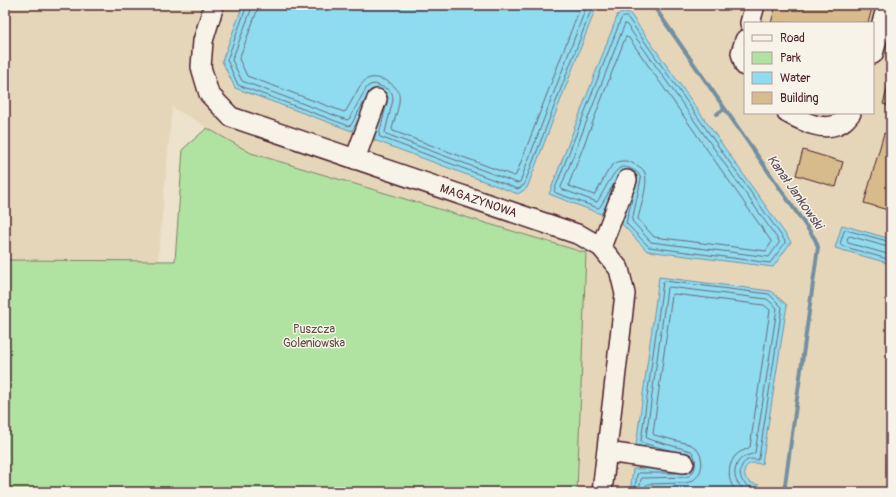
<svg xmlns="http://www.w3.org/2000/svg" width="896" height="497" font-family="Pangolin,sans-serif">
<rect width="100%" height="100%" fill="#ede2cc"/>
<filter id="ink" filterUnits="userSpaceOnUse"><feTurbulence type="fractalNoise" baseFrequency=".025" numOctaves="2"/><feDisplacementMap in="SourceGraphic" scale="8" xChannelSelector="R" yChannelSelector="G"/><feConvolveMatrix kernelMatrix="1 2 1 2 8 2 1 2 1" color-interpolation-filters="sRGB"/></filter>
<g filter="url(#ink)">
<!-- built -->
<path fill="#e6d6b9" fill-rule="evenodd" d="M5 5H891V492H577L586 253 251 153 172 107 158 261 5 260ZM745 23H873V113H745Z"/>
<!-- green -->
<path fill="#b0e2a2" stroke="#7d8066" d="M207 128 251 153 586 253 577 492H5V260L175 261 183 149Z"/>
<!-- water -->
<g fill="#8fdbef" stroke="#7390a1">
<path d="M243 5H597L527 188 518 194 374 140 384 97 373 93 352 131 235 88 222 61Z"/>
<path d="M629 12 791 242 773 267 647 251 622 224 632 179 623 176 601 214 549 194 618 14Z"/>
<path d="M842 225 891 239V264L835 248Z"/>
<path d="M659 277 771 291 787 305 762 464C758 464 753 462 750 464 742 467 743 479 750 482 753 484 756 484 759 485L758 492H630L633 469 686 468V458L636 445Z"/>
</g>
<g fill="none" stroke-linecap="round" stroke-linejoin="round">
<!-- shore -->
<g stroke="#666a79" stroke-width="1">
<path d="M247 5 246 8 227 60 238 85 349 126 351 125 367 97"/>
<path d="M252 5 251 10 232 60 242 81 347 120 349 119 367 87 370 85 375 84 387 89 392 93 393 100 385 132 386 134 517 183 520 182 587 5"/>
<path d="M258 5 257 11 239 59 247 76 344 112 346 111 360 86C363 82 366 79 370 78 380 76 397 84 399 94 401 103 394 120 392 129L393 131 514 176 516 175 581 5"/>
<path d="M625 24 627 25 779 241V243L769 257 651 242 632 221 641 179C639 172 635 171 629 168 626 167 623 166 620 168 613 171 602 195 597 202L561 189V187L624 26Z"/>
<path d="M626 37 629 38 771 241V243L766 251 654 237 638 219C640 208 650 181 644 171 641 167 637 165 632 163 626 160 620 160 614 164 606 170 601 187 594 195L569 186V184Z"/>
<path d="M386 94 387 95 388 98 379 135 380 137 518 189 524 185 593 5"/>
<path d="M615 182 600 207 598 208 556 193 554 191 621 19C622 17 626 16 628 18L785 241V243L770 263 649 247 626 223 633 195"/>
<path d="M891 242 846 230 844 231 840 244 842 246 891 260"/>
<path d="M891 248 850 236 848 237 847 240 848 243 891 255"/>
<path d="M673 451 642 443 641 441 663 282 665 281 769 294 782 307 759 458 758 460C757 460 752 459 751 459 739 461 737 477 745 484 748 486 751 487 754 488L755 492"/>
<path d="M634 492 637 475 638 473H676"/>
<path d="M639 492 641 479 642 478 686 477C697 474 698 458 691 451L648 439 646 437 667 289 669 287 767 299 777 308 755 453C751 455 745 455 741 459 738 461 737 464 736 467 732 478 739 488 749 492"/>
<path d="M645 492 646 485 648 484 685 483C705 481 708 451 689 444L654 435 653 433 672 295 674 294 764 305 770 310 750 447C746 450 740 451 736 455 729 462 727 476 732 485 733 487 735 490 738 492"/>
</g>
<!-- stream -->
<g stroke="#7390a1" stroke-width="4">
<path d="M653 5 815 239 818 247 784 492"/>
<path d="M717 114 724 109"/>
</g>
</g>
<!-- building -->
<g fill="#d7bb8c" stroke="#4a1f2b">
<path d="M776 5H873L868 23H771Z"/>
<path d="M891 75V97L889 106 883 104Z"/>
<path d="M884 133 891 135V211L864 203Z"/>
<path d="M803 150 843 162 836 187 796 175Z"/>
</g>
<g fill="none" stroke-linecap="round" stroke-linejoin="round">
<defs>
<g id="minor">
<path id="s1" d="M214 5 203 41 201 67 209 94 231 117 580 235 601 247 619 269 625 294 602 492"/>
<path d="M750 23 755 5"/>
<path d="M745 40 741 53 745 66"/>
<path d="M873 54 887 5"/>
<path d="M787 113C801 120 820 131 836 125 843 123 847 118 851 113"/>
<path d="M355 159 377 99"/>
<path d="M601 247 627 180"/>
<path d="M607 452 684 463"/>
</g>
</defs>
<!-- minor casing -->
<use href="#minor" stroke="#4a1f2b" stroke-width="22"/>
<!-- minor -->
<use href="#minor" stroke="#f7f3e8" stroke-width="19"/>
</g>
</g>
<g text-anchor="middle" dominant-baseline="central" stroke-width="3" stroke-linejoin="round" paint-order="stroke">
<!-- street labels -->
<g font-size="12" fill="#4a1f2b" stroke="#f7f3e8">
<text stroke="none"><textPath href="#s1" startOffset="385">MAGAZYNOWA</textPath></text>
</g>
<!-- park labels -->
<g font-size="12" fill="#645049" stroke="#f7f3e8">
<text x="314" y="329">Puszcza<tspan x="314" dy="14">Goleniowska</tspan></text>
</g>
<!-- water labels -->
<g font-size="13" font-style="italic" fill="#5b4e5c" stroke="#f7f3e8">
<text transform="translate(795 192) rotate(55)">Kanał Jankowski</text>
</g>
</g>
<!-- margin -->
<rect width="896" height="497" fill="none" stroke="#f7f3e8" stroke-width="20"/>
<rect x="10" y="10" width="876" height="477" fill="none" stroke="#4a1f2b" stroke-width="1.5" filter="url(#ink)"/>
<!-- legend -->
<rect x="744" y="22" width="130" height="92" fill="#f7f3e8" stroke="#b29e9c"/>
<rect x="752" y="35" width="20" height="6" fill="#f7f3e8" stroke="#b29e9c"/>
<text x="780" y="42" font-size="12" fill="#4a1f2b">Road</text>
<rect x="752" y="52" width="20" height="12" fill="#b0e2a2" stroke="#b29e9c"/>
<text x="780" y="62" font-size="12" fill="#4a1f2b">Park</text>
<rect x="752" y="72" width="20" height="12" fill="#8fdbef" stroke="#b29e9c"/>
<text x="780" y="82" font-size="12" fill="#4a1f2b">Water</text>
<rect x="752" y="92" width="20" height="12" fill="#d7bb8c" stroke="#b29e9c"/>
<text x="780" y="102" font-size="12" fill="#4a1f2b">Building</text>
</svg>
